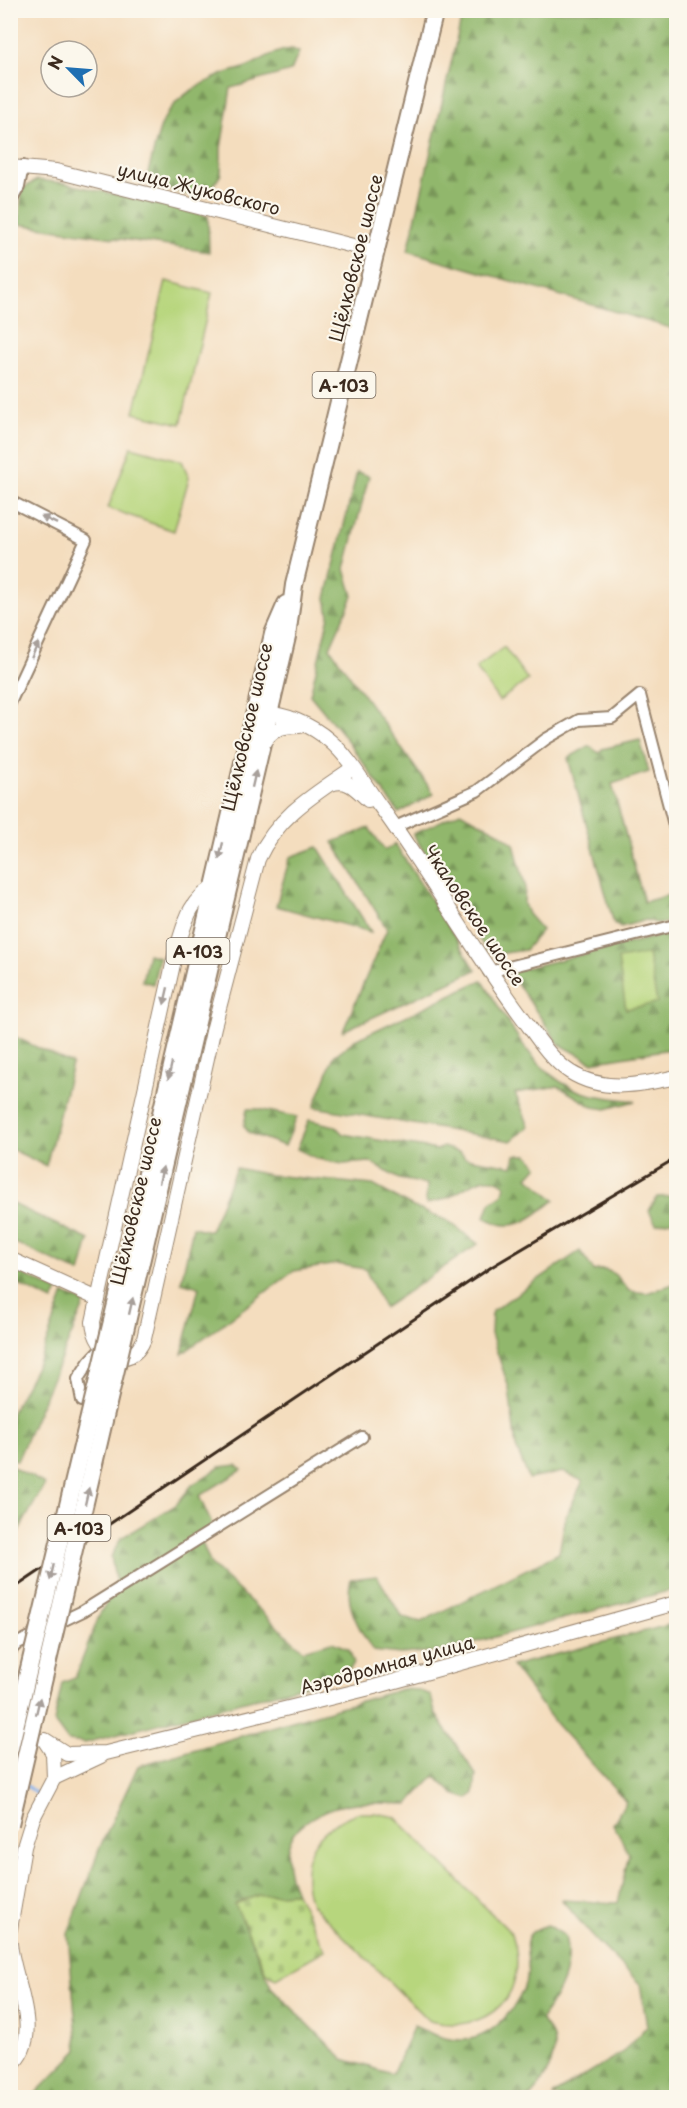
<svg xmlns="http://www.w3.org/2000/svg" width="687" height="2108" font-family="'Playpen Sans',sans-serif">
<defs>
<pattern id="forest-firs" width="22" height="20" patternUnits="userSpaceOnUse" patternTransform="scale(1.5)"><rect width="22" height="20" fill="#91b76c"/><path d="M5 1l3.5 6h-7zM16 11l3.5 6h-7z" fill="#789558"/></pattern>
<pattern id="cemetery-stones" width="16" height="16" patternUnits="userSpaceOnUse" patternTransform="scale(1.5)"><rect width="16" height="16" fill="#b7d67d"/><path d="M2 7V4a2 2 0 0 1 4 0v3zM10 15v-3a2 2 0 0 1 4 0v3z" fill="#9eb86c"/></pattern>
</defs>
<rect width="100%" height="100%" fill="#fbf7ec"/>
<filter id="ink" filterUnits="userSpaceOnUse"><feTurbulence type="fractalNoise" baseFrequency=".0167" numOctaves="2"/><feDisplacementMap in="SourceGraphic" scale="12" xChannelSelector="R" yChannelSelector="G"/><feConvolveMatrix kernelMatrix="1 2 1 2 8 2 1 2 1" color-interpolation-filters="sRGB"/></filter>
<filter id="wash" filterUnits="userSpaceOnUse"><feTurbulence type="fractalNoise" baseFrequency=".008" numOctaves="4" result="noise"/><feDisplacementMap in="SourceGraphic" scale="24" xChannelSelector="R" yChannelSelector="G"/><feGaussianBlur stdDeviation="1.35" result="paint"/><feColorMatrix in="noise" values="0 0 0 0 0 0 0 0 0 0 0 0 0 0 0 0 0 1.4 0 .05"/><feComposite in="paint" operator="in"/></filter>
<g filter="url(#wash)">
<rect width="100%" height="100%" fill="#f4ddbe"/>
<!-- forest -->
<g fill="url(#forest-firs)" stroke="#667045" stroke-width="1.5">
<path d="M463 11H676V345L671 328 408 251Z"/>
<path d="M292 49 299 52 291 71 231 88 221 148V174L207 196 189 195 145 182C160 138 154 110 199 86 212 79 223 73 237 70 253 68 268 51 292 49Z"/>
<path d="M37 180 65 183 208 216 209 252 19 224 22 189Z"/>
<path d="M357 472 369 476 345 569 353 596 330 648 434 794 399 813 344 736 310 695 329 616 326 598Z"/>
<path d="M640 740 649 772 612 784 644 902 676 893V920L660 924 646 920 621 927 614 924 568 758 589 746 599 753 602 749Z"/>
<path d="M460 812 498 832 514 844 525 885 524 904 528 914 542 930 525 950 498 954 486 950 413 834Z"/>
<path d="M369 828 385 850 395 844 476 970 343 1031 387 929 333 842Z"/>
<path d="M318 847 371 932 276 906 290 857Z"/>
<path d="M676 932V1048L592 1062 559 1044 509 972Z"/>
<path d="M148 954 159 957 153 984 142 981Z"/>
<path d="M482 980C507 1018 529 1068 572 1088 591 1097 614 1098 635 1101L606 1109 593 1107 558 1086 515 1093 529 1126 511 1141 314 1107 334 1056 355 1040Z"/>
<path d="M11 1035 72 1064 46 1166 11 1149Z"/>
<path d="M247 1109H258L297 1117 285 1146 249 1133 244 1126Z"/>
<path d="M309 1120 335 1126 343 1134 437 1150 443 1147 461 1153 465 1158 513 1166 515 1155H528L538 1166 528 1177 555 1200C531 1218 514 1236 485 1217L490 1203 503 1194 505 1185C486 1170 470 1186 453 1195 445 1200 435 1201 426 1204L427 1184 399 1179 370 1162 343 1164 318 1159 297 1149Z"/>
<path d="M236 1168 270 1175 373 1185 411 1206 448 1221 478 1244 384 1308 365 1269 337 1264 294 1271 182 1354 199 1287 181 1282 193 1227 210 1231Z"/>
<path d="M676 1196V1220L656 1224 649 1211 657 1197Z"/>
<path d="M11 1203 89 1240 80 1273 11 1241Z"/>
<path d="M580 1251 594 1271C611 1266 619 1278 629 1291L647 1293 676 1283V1589L442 1651 400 1654 373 1651C359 1628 344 1606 351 1579L377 1576 402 1617 421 1622 559 1553 566 1516 583 1481 563 1472 529 1479 516 1447 509 1388 491 1334 492 1311Z"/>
<path d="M10 1268 58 1291 53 1301 11 1281Z"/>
<path d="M64 1294 85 1303 17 1461 11 1458V1414L41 1357Z"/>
<path d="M237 1465 242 1470 199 1496 215 1531 201 1540 211 1565 303 1650 332 1642 349 1649 354 1663 345 1675 85 1743 68 1741 54 1722 62 1683 75 1678 101 1611 117 1587 111 1557 121 1538 176 1505 192 1485 220 1467Z"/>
<path d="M11 1466 45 1484 18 1532 11 1537Z"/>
<path d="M676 1623V2097H553L554 2094 623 2052 647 2026 640 1984 594 1938 562 1900 618 1903 629 1854 613 1824 626 1801 556 1724 512 1666Z"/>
<path d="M402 1689 419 1690 431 1696 435 1713 476 1775 474 1793 468 1799 454 1794 435 1776 408 1804C391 1804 374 1802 357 1803 334 1805 296 1819 289 1844 284 1860 290 1879 296 1893L259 1895 236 1904 271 1987 343 2059 392 2074 414 2026C430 2033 446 2041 464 2040 497 2037 525 2000 528 1969 529 1960 525 1949 527 1941 529 1930 540 1928 548 1925L565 1936C573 1969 559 1993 541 2019 544 2024 549 2030 552 2035 560 2056 543 2083 530 2097L31 2098 78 2050 68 1934 100 1847 138 1766Z"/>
</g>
<!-- cemetery -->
<path fill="url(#cemetery-stones)" stroke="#79804e" stroke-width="1.5" d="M296 1893 325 1950 276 1978 267 1974 235 1904 259 1895Z"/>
<!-- green -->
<g fill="#b7d67d" stroke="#79804e" stroke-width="1.5">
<path d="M166 281 212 293 181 424 134 413Z"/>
<path d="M131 447 182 461 189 478 174 531 108 508Z"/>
<path d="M504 647 528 680 499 701 476 668Z"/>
<path d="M648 954 657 1003 626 1009 618 959Z"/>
<path d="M357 1813H376L395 1817 512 1934C532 1994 488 2036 429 2021L311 1904C296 1859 314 1829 357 1813Z"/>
</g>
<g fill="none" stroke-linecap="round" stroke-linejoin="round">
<!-- stream -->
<path stroke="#80b1ec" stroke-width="3" d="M25 1785 38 1795"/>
</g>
</g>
<g filter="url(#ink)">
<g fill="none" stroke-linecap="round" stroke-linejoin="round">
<defs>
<g id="minor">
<path d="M10 203 19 187 23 166"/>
<path d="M10 501 86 540 10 703"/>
<path d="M395 827 477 791 546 739 579 720 612 718 640 695 676 833"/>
<path d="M489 972 676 925"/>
<path d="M82 1401 78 1379 89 1362 102 1348"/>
<path d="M54 1625 83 1611 362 1437"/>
<path d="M10 1651 18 1643 40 1632"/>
</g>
<g id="tertiary">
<path d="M10 167 56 171 377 252"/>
<path d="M259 714C282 711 313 726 330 741 350 758 364 784 380 806 429 873 470 946 520 1014 535 1034 549 1058 570 1072 603 1093 641 1085 676 1077"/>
<path d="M263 743C273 728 282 726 300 726"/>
<path d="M331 784C348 778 356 789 368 800"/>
<path d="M213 888C187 902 185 925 176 951L93 1322C95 1353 130 1374 144 1339L214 1027 258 859C278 815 315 794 353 768"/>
<path d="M10 1259 98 1299"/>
<path d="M45 1740 67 1754 106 1753 374 1687 676 1603"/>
<path d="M54 1778 101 1756"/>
<path d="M10 1929 24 1847 33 1818 54 1778 53 1753 45 1741"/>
<path d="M10 1943C13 1982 46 2036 10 2066"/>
</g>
<g id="primary">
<path d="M134 1229 273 634 286 604"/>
<path d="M148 1232 287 637 294 585 435 10"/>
</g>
</defs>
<!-- minor casing -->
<use href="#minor" stroke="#98846e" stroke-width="14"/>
<!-- tertiary casing -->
<use href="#tertiary" stroke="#98846e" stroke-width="16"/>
<!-- primary casing -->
<use href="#primary" stroke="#98846e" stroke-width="20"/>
<!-- minor -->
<use href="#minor" stroke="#fff" stroke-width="10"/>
<!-- tertiary -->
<use href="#tertiary" stroke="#fff" stroke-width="14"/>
<!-- primary -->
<use href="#primary" stroke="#fff" stroke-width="16"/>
<!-- rail -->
<path stroke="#3b2a1e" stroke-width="3" d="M10 1591 493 1266 676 1158"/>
<defs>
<g id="primary-bridge">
<path d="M10 1748 134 1229"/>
<path d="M10 1824 148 1232"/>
</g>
</defs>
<!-- primary-bridge casing -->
<use href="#primary-bridge" stroke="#98846e" stroke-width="20" stroke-linecap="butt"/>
<!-- primary-bridge -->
<use href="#primary-bridge" stroke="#fff" stroke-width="16"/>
</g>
<!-- one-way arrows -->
<defs><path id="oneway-solid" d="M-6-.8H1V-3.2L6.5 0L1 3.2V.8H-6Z" transform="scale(1.5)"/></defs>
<g fill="#a79f9a">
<use href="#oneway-solid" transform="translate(49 520) rotate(-154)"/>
<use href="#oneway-solid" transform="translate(35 650) rotate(-65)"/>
<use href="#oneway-solid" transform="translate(254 779) rotate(-77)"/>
<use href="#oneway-solid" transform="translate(221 851) rotate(103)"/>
<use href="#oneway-solid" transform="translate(166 996) rotate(103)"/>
<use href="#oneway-solid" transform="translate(170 1071) rotate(103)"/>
<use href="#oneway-solid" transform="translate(161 1175) rotate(-77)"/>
<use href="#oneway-solid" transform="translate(131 1306) rotate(-77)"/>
<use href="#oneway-solid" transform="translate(87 1496) rotate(-77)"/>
<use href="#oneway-solid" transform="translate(52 1572) rotate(103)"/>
<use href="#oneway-solid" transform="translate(38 1706) rotate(-77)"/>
</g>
</g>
<g text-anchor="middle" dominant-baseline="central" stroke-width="4.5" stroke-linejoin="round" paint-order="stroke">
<!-- shield labels -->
<g fill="#fbf7ec" stroke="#75685c" stroke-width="1.5">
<rect x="312.5" y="372" width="63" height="26" rx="4.5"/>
<rect x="166.5" y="938" width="63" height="26" rx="4.5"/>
<rect x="47.5" y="1515" width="63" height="26" rx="4.5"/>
</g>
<g font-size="16" font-weight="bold" fill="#3b2a1e">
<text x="344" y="385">А-103</text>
<text x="198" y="951">А-103</text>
<text x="79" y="1528">А-103</text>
</g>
<!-- street labels -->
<g font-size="18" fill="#3b2a1e" stroke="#fbf7ec">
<text transform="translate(199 188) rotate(14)">улица Жуковского</text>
<text transform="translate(355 258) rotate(-76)">Щёлковское шоссе</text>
<text transform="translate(246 727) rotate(-77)">Щёлковское шоссе</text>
<text transform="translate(475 915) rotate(56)">Чкаловское шоссе</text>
<text transform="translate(135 1201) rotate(-77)">Щёлковское шоссе</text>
<text transform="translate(387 1664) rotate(-15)">Аэродромная улица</text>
</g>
</g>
<!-- margin -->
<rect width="687" height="2108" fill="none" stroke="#fbf7ec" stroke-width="36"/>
<!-- north arrow -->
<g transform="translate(69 69) rotate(295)"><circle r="28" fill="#fbf7ec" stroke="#aea59a" stroke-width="1.5"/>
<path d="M0-4.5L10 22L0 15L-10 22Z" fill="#1f6fb2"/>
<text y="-9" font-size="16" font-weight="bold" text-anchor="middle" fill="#3b2a1e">N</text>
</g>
</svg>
